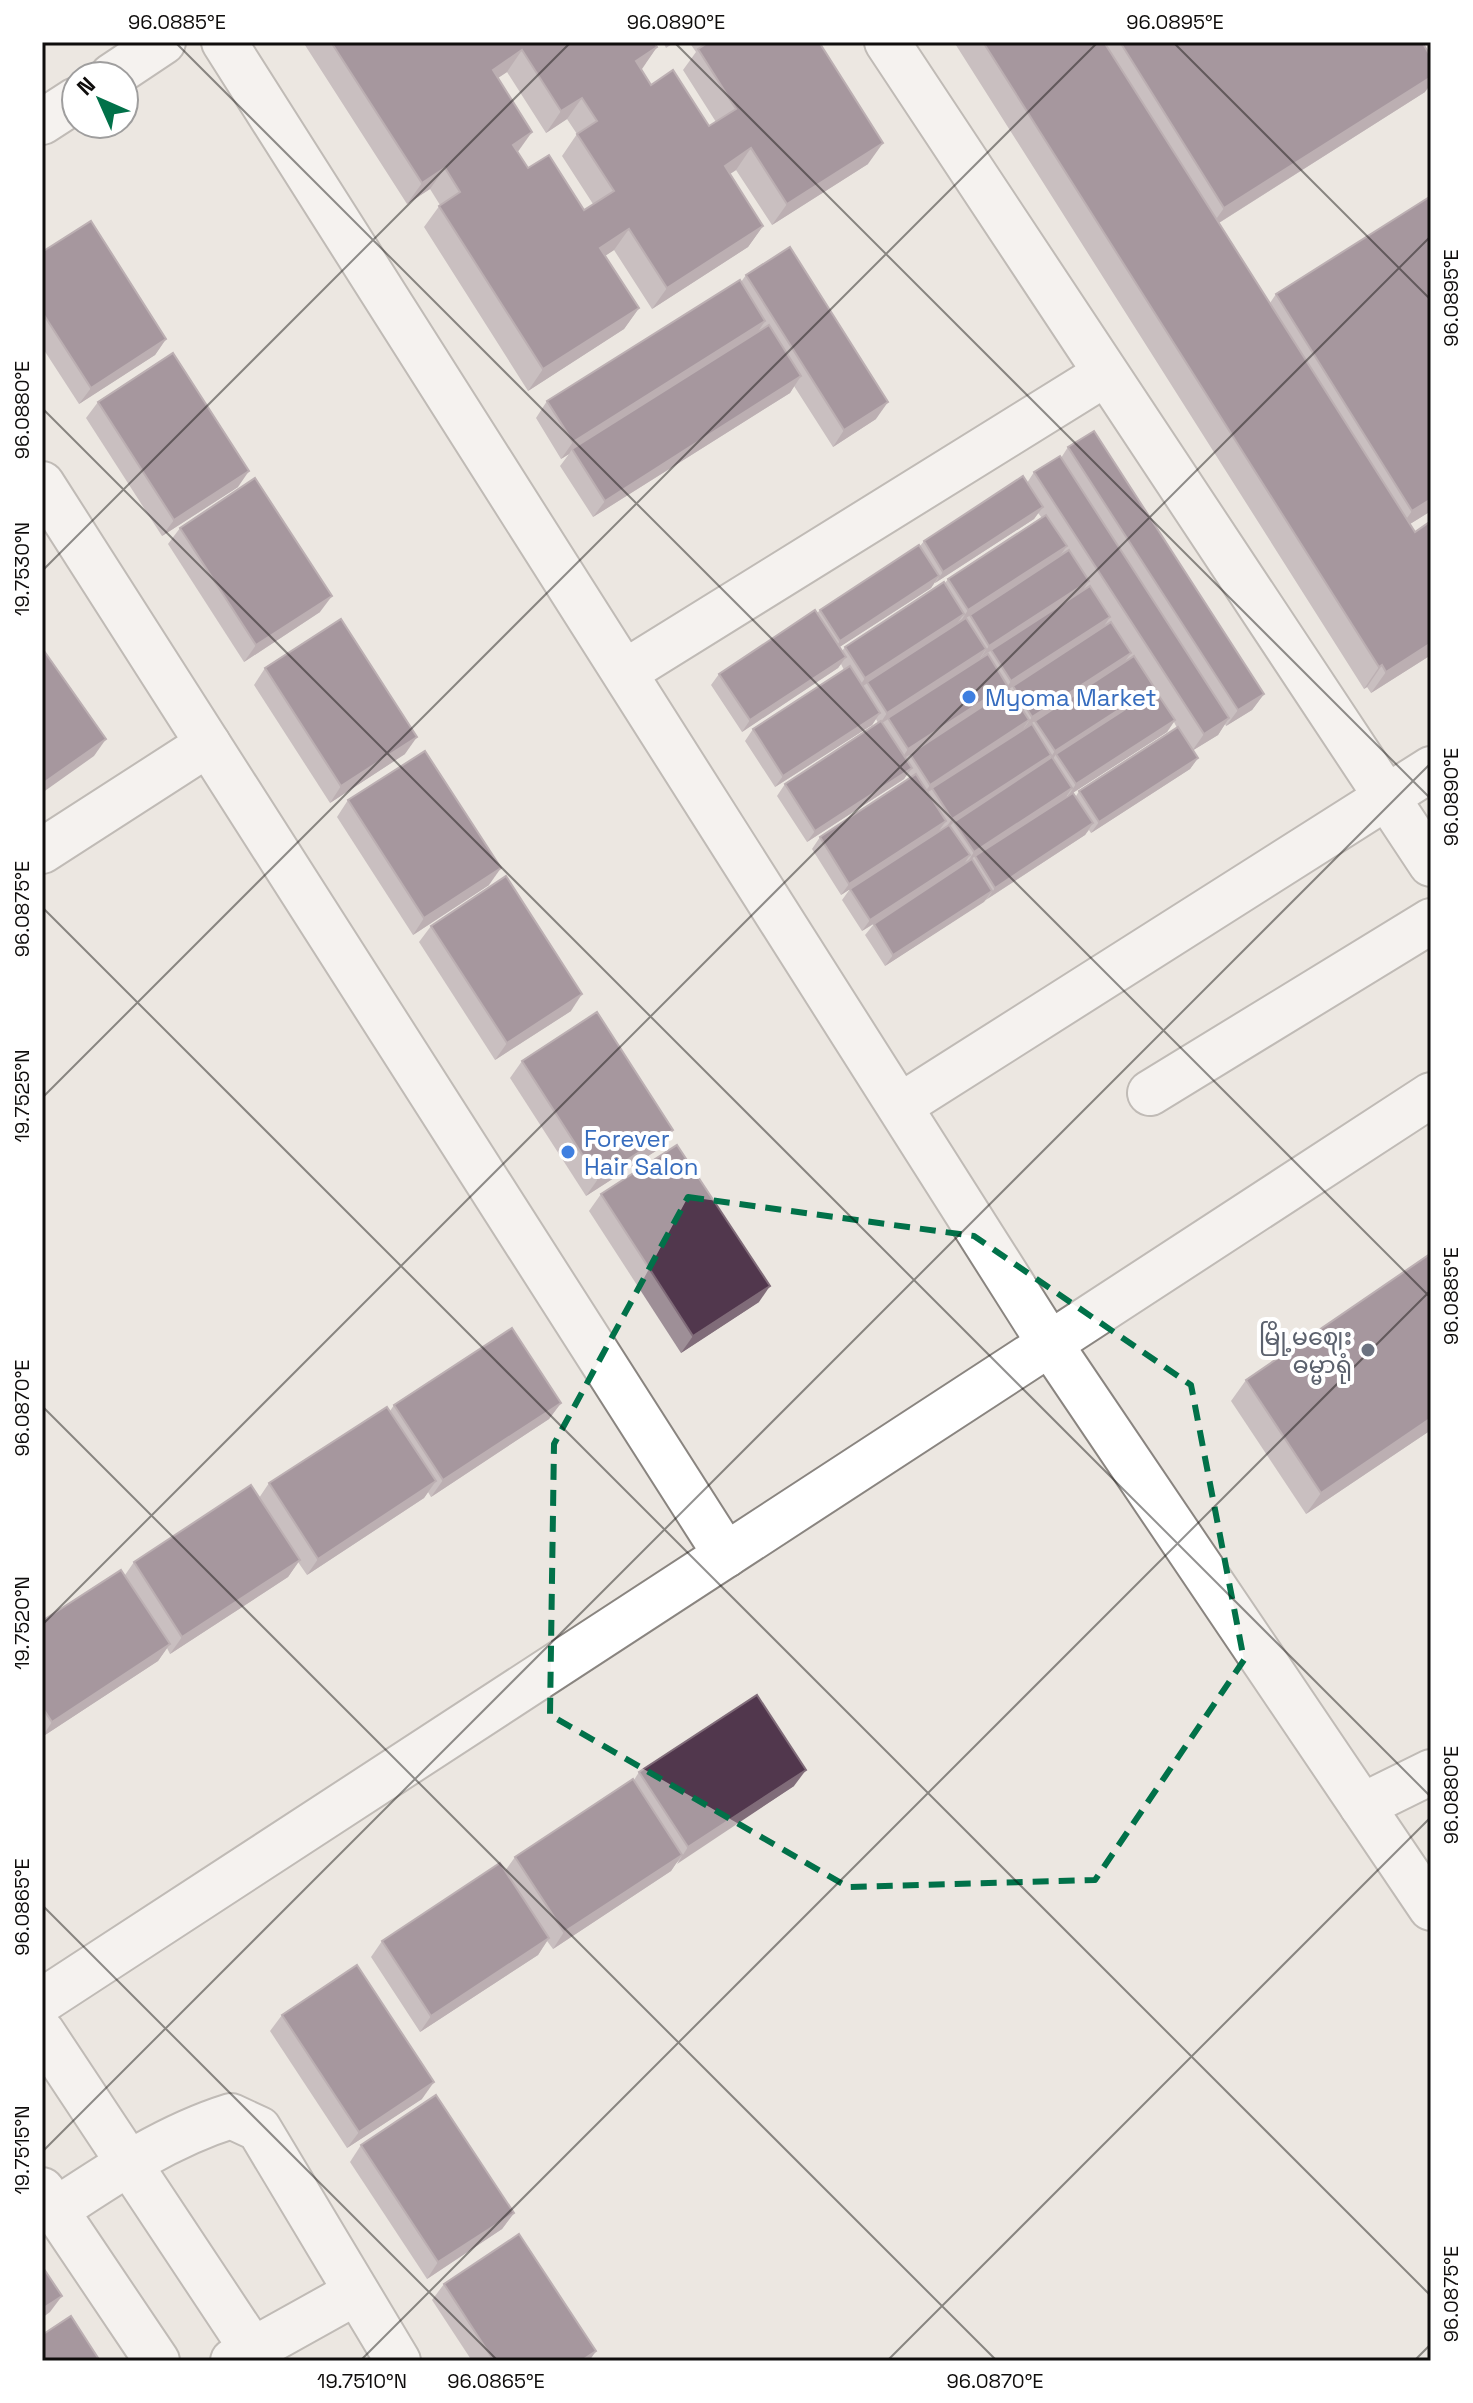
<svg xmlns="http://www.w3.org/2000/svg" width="1473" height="2403" font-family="'Space Grotesk','Noto Sans Myanmar',sans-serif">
<rect width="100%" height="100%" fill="#ece7e1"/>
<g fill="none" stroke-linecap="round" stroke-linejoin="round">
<defs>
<g id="minor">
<path d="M224 42 1050 1344 1431 1908"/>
<path d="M887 42 1431 864"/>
<path d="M112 76 163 42"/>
<path d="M42 122 76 100"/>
<path d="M42 484 726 1555"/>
<path d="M625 672 1105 374"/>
<path d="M42 851 208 744"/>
<path d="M1150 1093 1431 921"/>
<path d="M900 1106 1431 769"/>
<path d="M1362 1806 1431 1772"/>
<path d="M42 2001 1431 1095"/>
<path d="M42 2032 260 2361"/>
<path d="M42 2190 157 2361"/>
<path d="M56 2210C112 2173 167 2136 231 2116L259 2129 398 2361"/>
<path d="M233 2361 355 2293"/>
</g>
</defs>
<!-- minor casing -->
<use href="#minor" stroke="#8a8580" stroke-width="48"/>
<!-- minor -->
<use href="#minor" stroke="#fff" stroke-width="44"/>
</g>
<!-- wall -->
<g fill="#9e8f97" fill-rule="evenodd">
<path d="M303 42H654L657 47 641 69 651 85 709 126 716 122 683 70 696 52 689 42H819L868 164 772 225 736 170 730 174 763 226 748 247 652 309 614 250 605 256 639 308 624 329 528 391 424 227 440 205 430 189 407 204ZM507 72 546 133 567 119 577 134 562 156 593 204 584 210 528 168 518 152 498 78Z"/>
<path d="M663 42H675L666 48Z"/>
<path d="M954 42H1422L1425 92 1219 223 1270 303 1276 294 1431 511 1410 524 1431 655 1371 693 1367 687 1364 689Z"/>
<path d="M42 252 166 339 155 355 79 404 42 347Z"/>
<path d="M746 275 876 419 833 447 794 386 790 393 593 517 560 466 569 454 561 459 536 418 547 401 741 282Z"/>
<path d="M98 402 238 487 162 536 86 418Z"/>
<path d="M1068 447 1264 694 1252 710 1226 726 1225 724 1218 735 1193 750 1198 758 1190 769 1091 833 1089 830 1085 835 885 966 865 935 874 924 877 922 862 931 842 900 850 889 841 895 812 849 820 837 910 778 907 774 904 779 807 842 777 796 785 784 878 723 876 719 872 725 775 787 745 741 753 729 844 670 841 664 838 668 742 732 711 685 719 674 817 613 820 610 920 546 924 541 1027 483 1034 472 1061 458ZM1038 513 1042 518 948 579 945 583 845 647 842 651 839 647 931 588 935 582V583L1034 519ZM1174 722 1177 728 1079 791 1076 796 1066 797 1068 795V796L1167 732Z"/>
<path d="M180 528 320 612 244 662 168 544Z"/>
<path d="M265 668 405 754 330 803 254 685Z"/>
<path d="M348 800 489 885 413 935 337 817Z"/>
<path d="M431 926 571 1011 495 1060 419 942Z"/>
<path d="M522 1061 673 1130 662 1147 586 1196 510 1078Z"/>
<path d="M601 1194 759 1302 681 1353 589 1211Z"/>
<path d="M1431 1256V1430L1306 1514 1231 1401 1246 1380Z"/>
<path d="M561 1403 549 1419 431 1497 428 1492 424 1498 307 1575 298 1562 288 1577 170 1654 167 1648 158 1661 42 1737V1621L125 1575 134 1562 259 1498 269 1483 390 1411 394 1405Z"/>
<path d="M639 1772 794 1786 676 1863 671 1871 553 1949 547 1941 538 1955 420 2032 371 1957 382 1941 505 1871 515 1857 634 1780Z"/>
<path d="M282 2015 422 2099 347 2148 270 2031Z"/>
<path d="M361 2145 514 2213 502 2229 427 2279 350 2162Z"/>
<path d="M444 2284 596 2351 589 2361H472L432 2300Z"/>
</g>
<!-- shaded-wall -->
<g fill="#806c79">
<path d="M657 47 642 69 621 82 636 61Z"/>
<path d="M522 50 507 72 478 91 493 70Z"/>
<path d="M1431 77V84L1425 92 1209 229 1224 208Z"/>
<path d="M582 98 567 119 546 133 561 111Z"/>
<path d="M532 132 517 153 513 145Z"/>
<path d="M883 143 868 164 772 225 787 204Z"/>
<path d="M751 148 736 170 710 187 725 166Z"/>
<path d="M445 168 430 189 407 204 422 183Z"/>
<path d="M763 226 748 247 652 309 667 288Z"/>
<path d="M629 229 614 250 585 269 600 248Z"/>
<path d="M639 308 624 329 528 391 543 369Z"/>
<path d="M765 321 754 338 572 449 569 454 561 459 573 442Z"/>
<path d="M166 339 155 355 79 404 91 388Z"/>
<path d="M801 376 790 393 593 517 605 501Z"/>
<path d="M888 402 876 419 833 447 844 430Z"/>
<path d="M249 471 238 487 162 536 174 520Z"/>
<path d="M1431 499V511L1397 532 1412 511Z"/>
<path d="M1043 507 1034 519 935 583 943 572Z"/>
<path d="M1067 546 1059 557 960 622 968 610Z"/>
<path d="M939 576 931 588 832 652 840 641Z"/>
<path d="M1089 581 1081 593 981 657 989 646Z"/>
<path d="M332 596 320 612 244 662 256 645Z"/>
<path d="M964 614 956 625 857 690 865 678Z"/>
<path d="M1110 617 1102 629 1003 693 1011 681Z"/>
<path d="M1431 643V655L1371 693 1386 672Z"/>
<path d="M986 649 978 661 879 725 887 713Z"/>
<path d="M1131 653 1123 664 1024 728 1032 717Z"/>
<path d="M846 657 838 668 742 732 750 720Z"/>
<path d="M1382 665 1367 687 1364 689 1379 667Z"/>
<path d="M1007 685 999 696 900 761 908 749Z"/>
<path d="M1154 687 1146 699 1056 754 1053 759 1047 762 1055 751Z"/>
<path d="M1264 694 1252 710 1226 726 1238 710Z"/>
<path d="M880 713 872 725 775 787 783 776Z"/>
<path d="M1229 718 1218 735 1192 751 1204 734Z"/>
<path d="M1029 720 1021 732 922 796 930 785Z"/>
<path d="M1175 720 1167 732 1068 796 1076 784Z"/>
<path d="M417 737 405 754 330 803 341 786Z"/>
<path d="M106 739 94 756 42 793V784Z"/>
<path d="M1051 755 1043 766 954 822 950 826 944 830 952 819Z"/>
<path d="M1198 758 1190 769 1091 833 1099 822Z"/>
<path d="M912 768 904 779 807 842 815 831Z"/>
<path d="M1072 788 1064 800 975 856 966 864 974 852Z"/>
<path d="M946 821 938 832 841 895 849 884Z"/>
<path d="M1093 823 1085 835 987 899 995 888Z"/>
<path d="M970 855 962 867 862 931 870 920Z"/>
<path d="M501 868 489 885 413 935 424 918Z"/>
<path d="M992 891 984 902 885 966 893 955Z"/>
<path d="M582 994 571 1011 495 1060 507 1043Z"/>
<path d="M673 1130 662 1147 586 1196 598 1179Z"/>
<path d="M770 1286 759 1302 681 1353 693 1336Z"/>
<path d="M561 1403 549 1419 431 1497 443 1480Z"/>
<path d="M1431 1418V1430L1306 1514 1321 1493Z"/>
<path d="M436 1481 424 1498 307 1575 318 1559Z"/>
<path d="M300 1560 288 1577 170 1654 182 1637Z"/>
<path d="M170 1644 158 1661 42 1737 52 1722Z"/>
<path d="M806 1770 794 1786 677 1864 688 1847Z"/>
<path d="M682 1855 671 1871 553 1949 564 1932Z"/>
<path d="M549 1938 538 1955 420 2032 431 2016Z"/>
<path d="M434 2082 422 2099 347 2148 359 2132Z"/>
<path d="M514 2213 502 2229 427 2279 438 2262Z"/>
<path d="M62 2296 50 2312 42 2318V2309Z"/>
<path d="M596 2351 589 2361H581Z"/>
</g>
<!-- building -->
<g fill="#51374d" stroke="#806c79" stroke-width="2" fill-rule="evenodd">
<path d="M331 42H654L657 47 636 61 651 85 673 70 709 126 736 109 698 49 709 42H819L883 143 787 204 751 148 725 166 763 226 667 288 629 229 600 248 639 308 543 369 439 206 460 192 445 168 422 183ZM522 50 561 111 582 98 597 121 577 134 614 191 584 210 549 155 528 168 513 145 532 132 493 70Z"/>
<path d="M983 42H1104L1415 532 1431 521V643L1386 672 1382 665 1379 667Z"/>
<path d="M1120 42H1422L1431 57V77L1224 208Z"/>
<path d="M1431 196V499L1412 511 1276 294Z"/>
<path d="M91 221 166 339 91 388 42 312V252Z"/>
<path d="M790 247 888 402 844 430 746 275Z"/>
<path d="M740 280 765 321 573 442 547 401Z"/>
<path d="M769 325 801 376 605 501 572 449Z"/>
<path d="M173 353 249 471 174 520 98 402Z"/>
<path d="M1094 431 1264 694 1238 710 1068 447Z"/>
<path d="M1060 456 1229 718 1204 734 1034 472Z"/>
<path d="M1023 476 1043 507 943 572 924 541Z"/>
<path d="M255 478 332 596 256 645 180 528Z"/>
<path d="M1046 515 1067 546 968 610 948 579Z"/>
<path d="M919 545 939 576 840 641 820 610Z"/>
<path d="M1069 550 1089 581 989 646 970 615Z"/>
<path d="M944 582 964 614 865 678 845 647Z"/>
<path d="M1090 586 1110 617 1011 681 991 650Z"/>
<path d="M815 610 846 657 750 720 719 674Z"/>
<path d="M966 618 986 649 887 713 867 682Z"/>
<path d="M341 619 417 737 341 786 265 668Z"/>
<path d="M1111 622 1131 653 1032 717 1013 686Z"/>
<path d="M42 648 106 739 42 784Z"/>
<path d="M988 654 1007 685 908 749 888 718Z"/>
<path d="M1134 656 1154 687 1055 751 1035 721Z"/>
<path d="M850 666 880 713 783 776 753 729Z"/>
<path d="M1009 689 1029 720 930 785 910 754Z"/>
<path d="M1155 690 1175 720 1076 784 1056 754Z"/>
<path d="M881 721 912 768 815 831 785 784Z"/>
<path d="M1032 724 1051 755 952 819 932 788Z"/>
<path d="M1178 727 1198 758 1099 822 1079 791Z"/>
<path d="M425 751 501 868 424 918 348 800Z"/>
<path d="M1052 757 1072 788 974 852 954 822Z"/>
<path d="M916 774 946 821 849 884 820 837Z"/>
<path d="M1073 793 1093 823 995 888 975 856Z"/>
<path d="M949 825 970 855 870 920 850 889Z"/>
<path d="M972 859 992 891 893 955 874 924Z"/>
<path d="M506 876 582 994 507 1043 431 926Z"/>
<path d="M597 1012 673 1130 598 1179 522 1061Z"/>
<path d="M677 1145 770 1286 693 1336 601 1194Z"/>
<path d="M1430 1254 1431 1256V1418L1321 1493 1246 1380Z"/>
<path d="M512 1328 561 1403 443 1480 394 1405Z"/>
<path d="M387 1407 436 1481 318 1559 269 1483Z"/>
<path d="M251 1485 300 1560 182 1637 134 1562Z"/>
<path d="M121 1570 170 1644 52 1722 42 1707V1621Z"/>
<path d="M757 1695 806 1770 688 1847 639 1772Z"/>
<path d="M633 1779 682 1855 564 1932 515 1857Z"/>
<path d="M500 1863 549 1938 431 2016 382 1941Z"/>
<path d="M357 1965 434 2082 359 2132 282 2015Z"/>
<path d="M436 2095 514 2213 438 2262 361 2145Z"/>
<path d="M519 2234 596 2351 581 2361H494L444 2284Z"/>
<path d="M42 2266 62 2296 42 2309Z"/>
<path d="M71 2316 100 2361H42V2335Z"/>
</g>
<!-- marked area -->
<path d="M0 0H1473V2403H0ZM688 1197 974 1236 1191 1385 1244 1660 1095 1880 848 1887 550 1715 554 1444Z" fill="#ece7e1" fill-opacity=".55" fill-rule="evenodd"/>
<path fill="none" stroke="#017149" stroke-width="6" stroke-dasharray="16 10" stroke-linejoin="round" d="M688 1197 974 1236 1191 1385 1244 1660 1095 1880 848 1887 550 1715 554 1444Z"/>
<!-- ticks -->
<path fill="none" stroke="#0f0d0c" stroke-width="2" stroke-opacity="0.45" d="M175 42 1431 1298M674 42 1431 799M1173 42 1431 300M42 44 44 42M42 408 1431 1797M42 571 571 42M42 907 1431 2296M42 1098 1098 42M42 1406 997 2361M42 1625 1431 236M42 1905 498 2361M42 2152 1431 763M360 2361 1431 1290M887 2361 1431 1817M1414 2361 1431 2344"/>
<!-- markers -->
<g fill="#3f7fe0" stroke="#fff" stroke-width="3">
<circle cx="969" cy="697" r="8"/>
<circle cx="568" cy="1152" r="8"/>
</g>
<circle fill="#6b7280" stroke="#fff" stroke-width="3" cx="1368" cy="1350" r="8"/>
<g text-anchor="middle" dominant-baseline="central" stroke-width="8" stroke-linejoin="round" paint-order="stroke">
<!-- shop labels -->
<g font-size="24" fill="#366cbe" stroke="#fff" text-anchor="start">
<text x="985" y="697">Myoma Market</text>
<text x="584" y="1138">Forever<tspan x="584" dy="28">Hair Salon</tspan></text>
</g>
<!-- worship labels -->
<g font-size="24" fill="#5b616d" stroke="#fff" text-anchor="end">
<text x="1352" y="1336">မြို့မဈေး<tspan x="1352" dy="28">ဓမ္မာရုံ</tspan></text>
</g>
</g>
<!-- border -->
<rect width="1473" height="2403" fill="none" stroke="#ffffff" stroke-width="88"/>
<!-- north arrow -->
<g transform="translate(100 100) rotate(315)"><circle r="38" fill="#ffffff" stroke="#9f9e9e" stroke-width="2"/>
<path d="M0-6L14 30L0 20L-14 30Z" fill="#017149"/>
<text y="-12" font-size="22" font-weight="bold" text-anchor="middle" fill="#0f0d0c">N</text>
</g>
<rect x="44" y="44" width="1385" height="2315" fill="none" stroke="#0f0d0c" stroke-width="3"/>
<g font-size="20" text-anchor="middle" fill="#0f0d0c">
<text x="177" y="29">96.0885°E</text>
<text x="676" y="29">96.0890°E</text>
<text x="1175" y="29">96.0895°E</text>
<text transform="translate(1451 298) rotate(-90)" y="7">96.0895°E</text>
<text transform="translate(22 410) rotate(-90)" y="7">96.0880°E</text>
<text transform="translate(22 569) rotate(-90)" y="7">19.7530°N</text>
<text transform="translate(1451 797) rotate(-90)" y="7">96.0890°E</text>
<text transform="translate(22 909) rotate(-90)" y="7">96.0875°E</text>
<text transform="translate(22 1096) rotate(-90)" y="7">19.7525°N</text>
<text transform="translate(1451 1296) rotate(-90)" y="7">96.0885°E</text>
<text transform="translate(22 1408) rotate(-90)" y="7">96.0870°E</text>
<text transform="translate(22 1623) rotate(-90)" y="7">19.7520°N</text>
<text transform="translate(1451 1795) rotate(-90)" y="7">96.0880°E</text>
<text transform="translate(22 1907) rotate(-90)" y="7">96.0865°E</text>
<text transform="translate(22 2150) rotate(-90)" y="7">19.7515°N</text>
<text transform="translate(1451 2294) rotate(-90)" y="7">96.0875°E</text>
<text x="362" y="2388">19.7510°N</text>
<text x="496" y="2388">96.0865°E</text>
<text x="995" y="2388">96.0870°E</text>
</g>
</svg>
